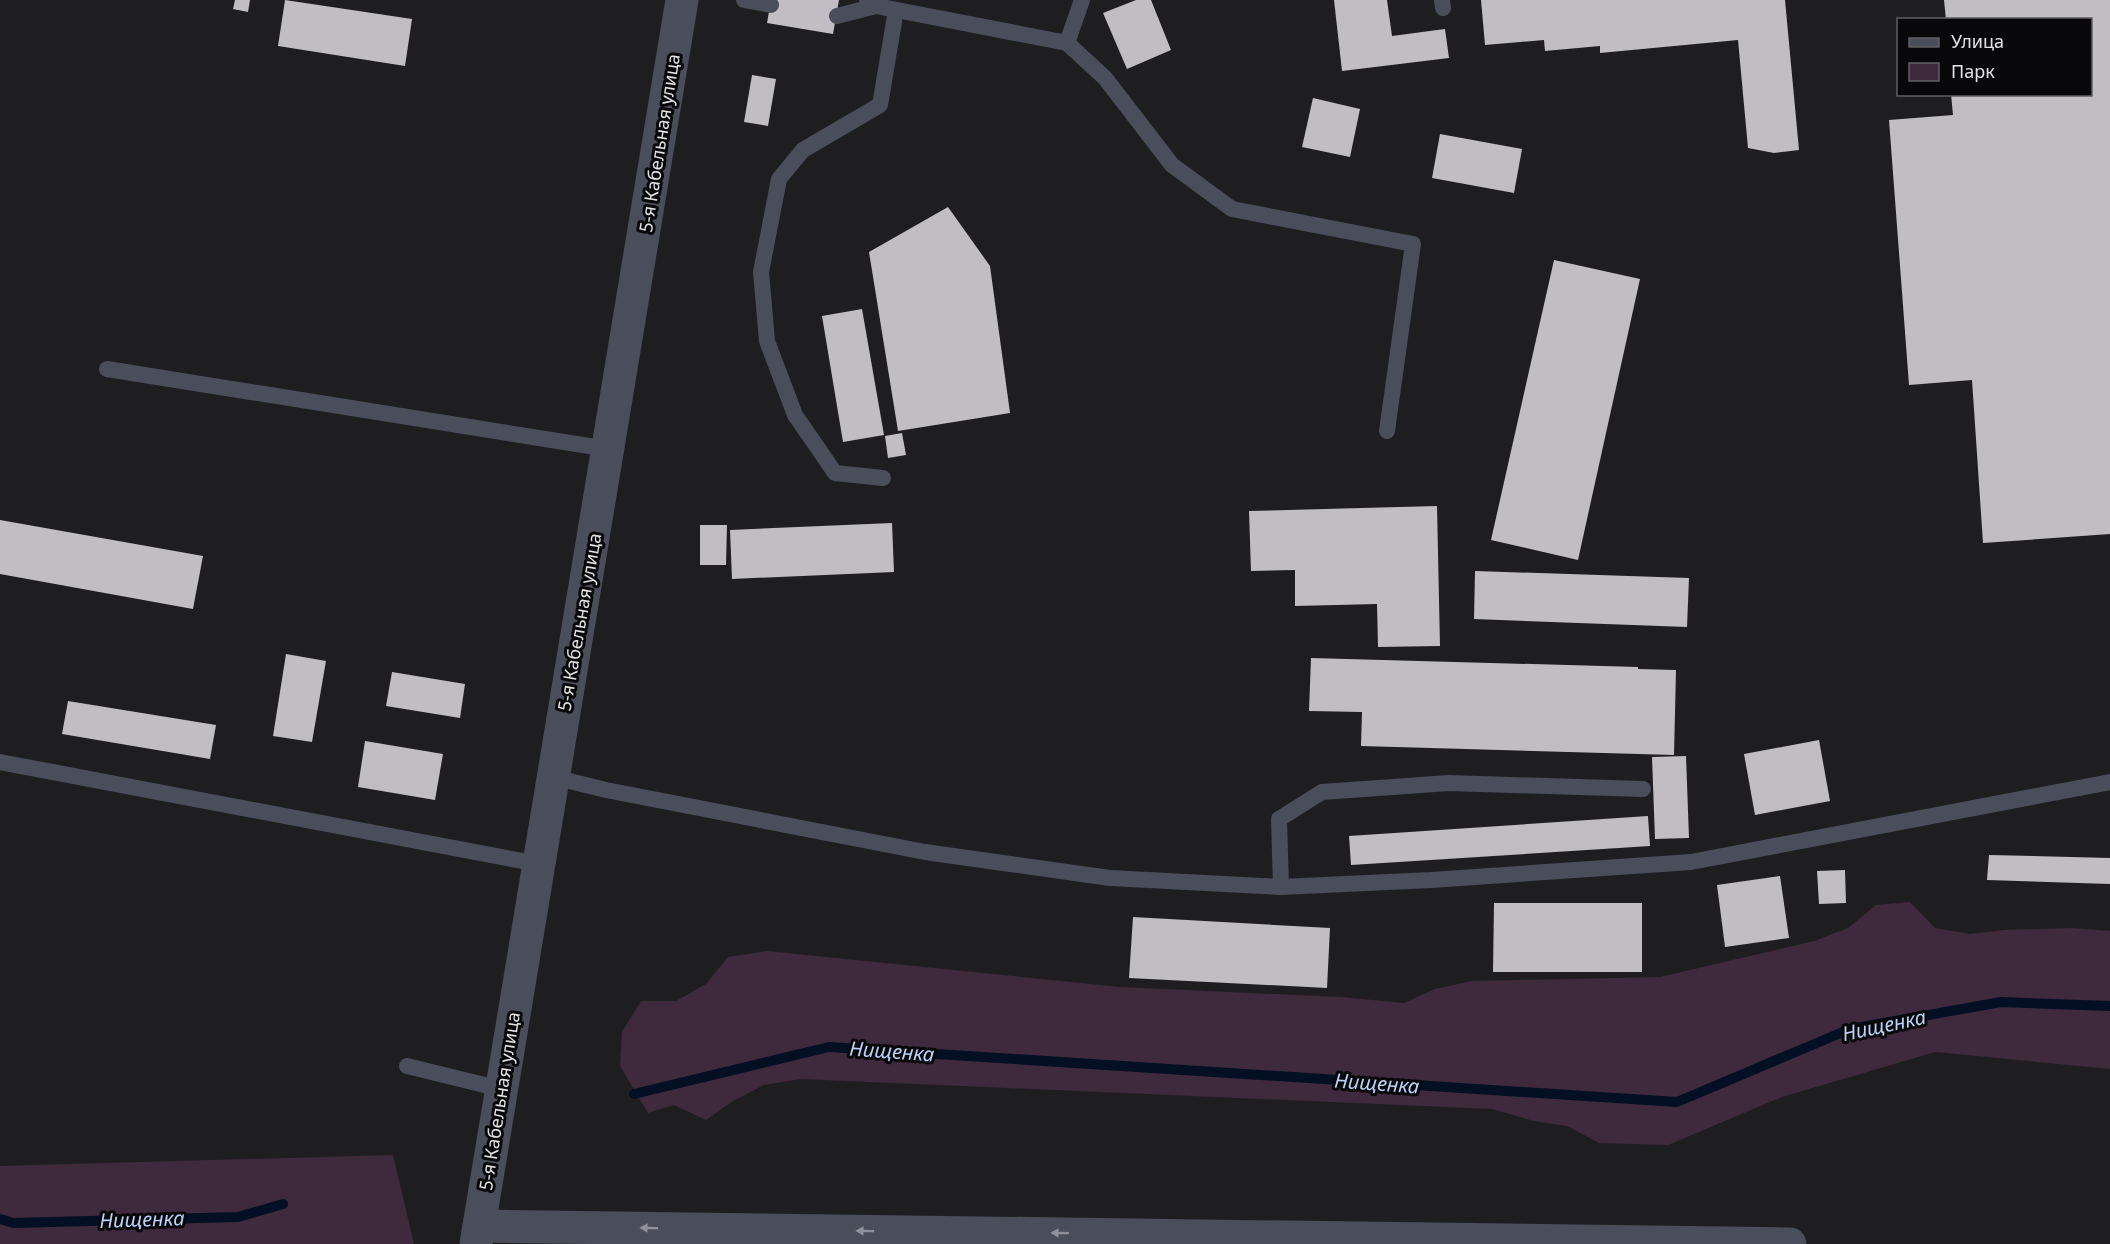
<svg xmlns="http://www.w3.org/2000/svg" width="2110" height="1244" font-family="'Noto Sans',sans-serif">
<rect width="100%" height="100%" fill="#1e1e21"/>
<!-- green -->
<g fill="#3e2a3c">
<path d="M1910 902 1935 928 1970 934 2004 930 2072 928 2110 931V1069L1935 1052 1782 1097 1668 1145 1599 1143 1567 1126 1534 1121 1492 1109 801 1079 764 1085 733 1101 706 1120 674 1105 648 1113 620 1066 622 1032 641 1001H676L706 984 728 957 767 951 1120 987 1341 997 1404 1003 1435 989 1472 981 1660 977 1814 941 1848 928 1876 905Z"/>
<path d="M393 1155 414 1244H0V1166Z"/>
</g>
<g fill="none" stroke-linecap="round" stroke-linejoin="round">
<!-- stream -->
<g stroke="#031024" stroke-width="10">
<path d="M634 1094 829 1047 1677 1102 1850 1029 2001 1002 2110 1006"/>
<path d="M0 1219 14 1223 238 1217 283 1204"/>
</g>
</g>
<!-- building -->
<g fill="#c0bec2">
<path d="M235 0H250L248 12 233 9Z"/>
<path d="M285 0 412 19 405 66 278 46Z"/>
<path d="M771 0H839L833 34 767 23Z"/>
<path d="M1136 0H1151L1171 50 1127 69 1103 13Z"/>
<path d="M1334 0H1387L1392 36 1445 29 1449 58 1342 71Z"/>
<path d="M1481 0H1785L1799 150 1774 153 1748 148 1738 40 1600 53V46L1545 51 1544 40 1485 45Z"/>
<path d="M1944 0H2110V534L1983 543 1972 380 1909 385 1889 120 1953 115 1951 94H2090V20H1946Z"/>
<path d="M752 75 776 79 768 126 744 122Z"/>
<path d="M1313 98 1360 109 1350 157 1302 147Z"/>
<path d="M1440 134 1522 149 1514 193 1432 178Z"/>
<path d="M948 207 990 266 1010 413 898 431 869 252Z"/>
<path d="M1554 260 1640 279 1578 560 1491 540Z"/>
<path d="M862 309 884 435 843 442 822 316Z"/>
<path d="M902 433 906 455 888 458 885 436Z"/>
<path d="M1437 506 1440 646 1378 647 1377 604 1295 606V570L1251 571 1249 511Z"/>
<path d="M0 520 203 556 193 609 0 574Z"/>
<path d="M892 523 894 572 732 579 730 530Z"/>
<path d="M700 525H727L726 565H700Z"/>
<path d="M1475 571 1689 578 1687 627 1474 619Z"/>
<path d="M286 654 326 661 312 742 273 736Z"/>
<path d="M1311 658 1638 667V669L1676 670 1674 755 1361 746 1362 712 1309 711Z"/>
<path d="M392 672 465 684 460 718 386 706Z"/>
<path d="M68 701 216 725 210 759 62 734Z"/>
<path d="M1819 740 1830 801 1755 815 1744 754Z"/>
<path d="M365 741 443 754 435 800 358 787Z"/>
<path d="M1686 756 1689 838 1655 839 1652 757Z"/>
<path d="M1648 816 1650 846 1351 865 1349 836Z"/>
<path d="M1989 855 2110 858V884L1987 880Z"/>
<path d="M1845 870 1846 903 1819 904 1817 871Z"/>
<path d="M1780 876 1789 938 1725 947 1717 885Z"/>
<path d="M1494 903H1642V972H1493Z"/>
<path d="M1133 917 1330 928 1327 988 1129 978Z"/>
</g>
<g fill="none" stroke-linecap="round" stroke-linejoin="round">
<!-- service -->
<g stroke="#4a4d5a" stroke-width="16">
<path d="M744 0 771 5"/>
<path d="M867 0 876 6 1067 43 1105 78 1172 165 1232 209 1413 244 1387 431"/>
<path d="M1442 0 1443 8"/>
<path d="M837 16 876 6"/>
<path d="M1067 43 1082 0"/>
<path d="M107 369 608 449"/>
<path d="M883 478 835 473 795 415 767 341 761 272 779 179 803 150 880 105 896 10"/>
<path d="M0 762 538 864"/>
<path d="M553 777 606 790 925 852 1110 878 1281 887 1431 880 1691 862 2110 782"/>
<path d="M1281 887 1279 819 1322 792 1449 783 1643 789"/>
<path d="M407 1066 501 1089"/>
</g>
<!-- tertiary -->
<g stroke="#4a4d5a" stroke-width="33">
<path d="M479 1226 1790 1244"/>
<path d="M476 1244 682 0"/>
</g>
</g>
<!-- one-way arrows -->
<defs><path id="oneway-solid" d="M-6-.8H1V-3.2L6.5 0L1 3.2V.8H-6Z" transform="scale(1.5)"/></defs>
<g fill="#8f9099">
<use href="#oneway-solid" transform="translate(649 1228) rotate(-179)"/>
<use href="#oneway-solid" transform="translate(865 1231) rotate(-179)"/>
<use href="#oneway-solid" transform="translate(1060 1233) rotate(-179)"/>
</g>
<g text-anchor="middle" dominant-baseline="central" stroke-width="6" stroke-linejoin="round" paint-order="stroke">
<!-- street labels -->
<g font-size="18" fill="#e3e2e5" stroke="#08080a">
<text transform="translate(659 143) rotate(-81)">5-я Кабельная улица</text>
<text transform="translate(579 622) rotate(-80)">5-я Кабельная улица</text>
<text transform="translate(499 1101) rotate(-81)">5-я Кабельная улица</text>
</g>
<!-- water labels -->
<g font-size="20" font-style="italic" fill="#b8d4fa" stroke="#08080a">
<text transform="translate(1884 1025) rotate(-12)">Нищенка</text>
<text transform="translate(892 1051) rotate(4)">Нищенка</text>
<text transform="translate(1377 1083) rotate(4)">Нищенка</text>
<text transform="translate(142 1219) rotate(-2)">Нищенка</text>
</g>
</g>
<!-- legend -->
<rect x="1897" y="18" width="195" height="78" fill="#08080a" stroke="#605f62" stroke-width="1.5"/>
<rect x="1909" y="38" width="30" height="9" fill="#4a4d5a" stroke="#605f62" stroke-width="1.5"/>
<text x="1951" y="48" font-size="18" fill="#e3e2e5">Улица</text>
<rect x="1909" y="63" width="30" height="18" fill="#3e2a3c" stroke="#605f62" stroke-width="1.5"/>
<text x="1951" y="78" font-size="18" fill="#e3e2e5">Парк</text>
</svg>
